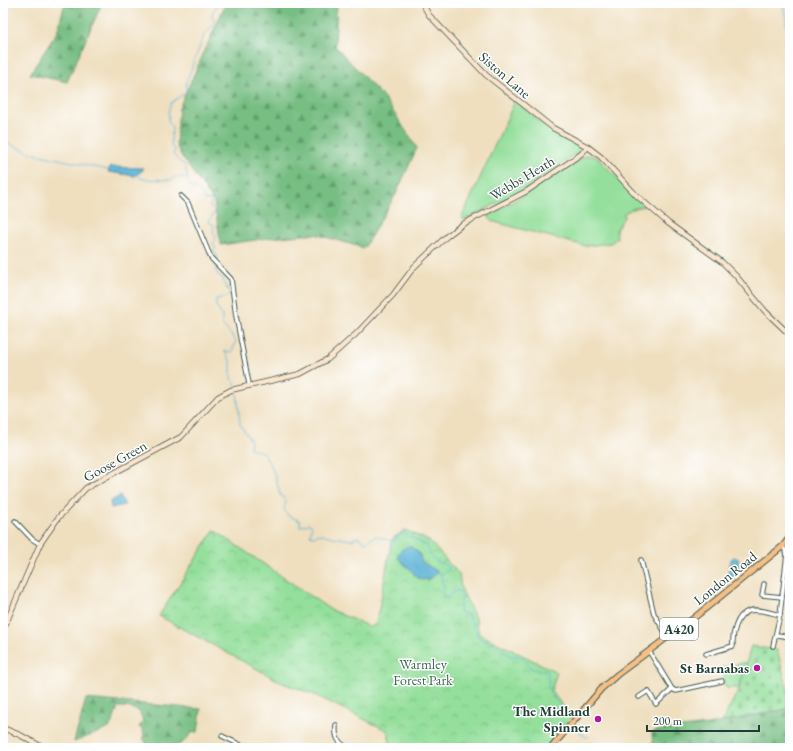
<svg xmlns="http://www.w3.org/2000/svg" width="793" height="751" font-family="'EB Garamond',serif">
<defs>
<pattern id="forest-firs" width="22" height="20" patternUnits="userSpaceOnUse"><rect width="22" height="20" fill="#77be83"/><path d="M5 1l3.5 6h-7zM16 11l3.5 6h-7z" fill="#619c6c"/></pattern>
<pattern id="cemetery-stones" width="16" height="16" patternUnits="userSpaceOnUse"><rect width="16" height="16" fill="#94df9b"/><path d="M2 7V4a2 2 0 0 1 4 0v3zM10 15v-3a2 2 0 0 1 4 0v3z" fill="#7fc086"/></pattern>
<pattern id="park-crowns" width="20" height="18" patternUnits="userSpaceOnUse"><rect width="20" height="18" fill="#94df9b"/><path d="M2 6a3 3 0 1 1 6 0M12 15a3 3 0 1 1 6 0" fill="none" stroke="#7fc086"/></pattern>
</defs>
<rect width="100%" height="100%" fill="#fff"/>
<filter id="ink" filterUnits="userSpaceOnUse"><feTurbulence type="fractalNoise" baseFrequency=".025" numOctaves="2"/><feDisplacementMap in="SourceGraphic" scale="8" xChannelSelector="R" yChannelSelector="G"/><feConvolveMatrix kernelMatrix="1 2 1 2 8 2 1 2 1" color-interpolation-filters="sRGB"/></filter>
<filter id="wash" filterUnits="userSpaceOnUse"><feTurbulence type="fractalNoise" baseFrequency=".012" numOctaves="4" result="noise"/><feDisplacementMap in="SourceGraphic" scale="16" xChannelSelector="R" yChannelSelector="G"/><feGaussianBlur stdDeviation="0.9" result="paint"/><feColorMatrix in="noise" values="0 0 0 0 0 0 0 0 0 0 0 0 0 0 0 0 0 1.4 0 .05"/><feComposite in="paint" operator="in"/></filter>
<g filter="url(#wash)">
<rect width="100%" height="100%" fill="#efdfbf"/>
<!-- green -->
<g fill="#94df9b" stroke="#5a8e68">
<path d="M515 101 548 128 576 143 580 146V151L520 192 464 220 462 218 463 215Z"/>
<path d="M587 155 597 157 644 206 632 209 624 213V217L616 230 617 238 611 243 585 246 491 221 488 215 501 209Z"/>
<path d="M747 662 739 688H726L720 668Z"/>
</g>
<!-- forest -->
<g fill="url(#forest-firs)" stroke="#4b7e5c">
<path d="M65 3H102L67 82 30 74 57 32Z"/>
<path d="M226 3H337L335 46 385 99 417 148 396 194 364 248 315 234 269 238 221 245 214 202 182 157 176 145 179 108Z"/>
<path d="M86 699 201 709 198 732 191 733C180 751 164 748 144 748L146 742 142 738 144 736 143 730 139 727 143 721 139 711 127 707H118L114 719 109 728 74 742Z"/>
<path d="M790 708V746L781 748H653L652 733 655 731 708 725Z"/>
</g>
<!-- cemetery -->
<path fill="url(#cemetery-stones)" stroke="#5a8e68" d="M751 646 777 650 790 697V708L722 722 740 687Z"/>
<!-- park -->
<path fill="url(#park-crowns)" stroke="#5a8e68" d="M214 530 331 610 370 627 374 626 377 620 392 539 405 530 429 541 459 574 461 588 476 620 479 634 557 672 551 691 572 717 547 748H391L388 731 315 695 283 683 159 616Z"/>
<!-- water -->
<g fill="#58b1d5" stroke="#3c7784">
<path d="M110 167 143 168V170L135 176 108 172Z"/>
<path d="M120 496 125 505 111 508 110 502Z"/>
<path d="M410 546 419 553 422 562 437 571C433 580 424 582 416 577L412 571 398 558C398 552 403 547 410 546Z"/>
<path d="M734 557 739 559C739 567 736 578 729 581 729 573 726 561 734 557Z"/>
</g>
<g fill="none" stroke-linecap="round" stroke-linejoin="round">
<!-- stream -->
<g stroke="#58b1d5" stroke-width="1">
<path d="M783 3 790 44"/>
<path d="M3 141 31 153 108 170"/>
<path d="M137 174 142 179 172 180 175 177 187 178"/>
<path d="M217 260V255L213 252 216 248 213 244 216 235 213 232 214 225 209 222 215 211 210 207 212 200H204C202 190 196 189 189 185L185 165 180 162 173 154 175 150 171 146 172 127 168 121 169 115 168 113 171 103 186 92V83L198 51 205 33 212 27 214 22 212 13 219 3"/>
<path d="M215 266 217 274 223 278 224 284 230 292 229 296 216 299V306L222 316V324L236 341 232 352 224 351 231 362V379L235 383 236 388"/>
<path d="M237 391 240 424 251 441 250 448 264 453 275 475 280 495 286 500 284 509 287 515 300 521V526L309 524 312 526 310 535 313 536 322 534C330 537 341 538 351 540L357 537 366 542 376 536 395 542 397 536 403 533 424 544 428 548 430 555 436 561 448 566 449 570 442 574"/>
<path d="M437 572 442 574 441 580 445 588 442 592 444 597 448 598 453 592 460 591 462 597 459 612 468 614 479 638 498 647 511 656C521 655 527 658 530 668L539 671 544 670 548 674C548 702 556 696 568 716"/>
<path d="M577 728 584 736 588 737"/>
</g>
</g>
</g>
<g filter="url(#ink)">
<g fill="none" stroke-linecap="round" stroke-linejoin="round">
<defs>
<g id="street">
<path d="M181 196 188 203 211 258 231 279 236 316 249 384"/>
<path d="M15 521 32 539 40 544"/>
<path d="M641 560 654 614 668 637"/>
<path d="M764 584 762 595 782 597"/>
<path d="M777 635 790 637"/>
<path d="M773 646 780 615 787 554 783 546"/>
<path d="M649 651 672 689 676 691 722 681"/>
<path d="M706 654 733 646C732 635 736 615 749 611 757 608 771 613 780 615"/>
<path d="M639 697 648 691 656 704 672 689"/>
<path d="M336 725C335 737 337 741 347 748"/>
<path d="M222 736 247 748"/>
</g>
<g id="secondary">
<path d="M422 3 429 15 486 75 553 128 588 147 601 157 636 195 668 223 722 262 736 276 765 311 790 335"/>
<path d="M3 630 40 544 58 518 86 488 181 437 218 397 231 390 300 374 328 359 356 334 393 295 414 267 447 236 463 224 527 191 581 154 588 147"/>
<path d="M3 728 20 735 44 748"/>
</g>
<path id="primary" d="M551 748 602 688 618 674 695 617 783 546 790 537"/>
</defs>
<!-- street casing -->
<use href="#street" stroke="#3e5549" stroke-width="5.5"/>
<!-- secondary casing -->
<use href="#secondary" stroke="#3e5549" stroke-width="6"/>
<!-- primary casing -->
<use href="#primary" stroke="#3e5549" stroke-width="7"/>
<!-- street -->
<use href="#street" stroke="#fff" stroke-width="3.5"/>
<!-- secondary -->
<use href="#secondary" stroke="#fbe5cf" stroke-width="4.5"/>
<!-- primary -->
<use href="#primary" stroke="#f5bf86" stroke-width="5"/>
</g>
</g>
<!-- markers -->
<g fill="#b5179e" stroke="#fff" stroke-width="1.5">
<circle cx="757" cy="668" r="4"/>
<circle cx="598" cy="719" r="4"/>
</g>
<g text-anchor="middle" dominant-baseline="central" stroke-width="3" stroke-linejoin="round" paint-order="stroke">
<!-- shield labels -->
<rect fill="#fff" stroke="#627771" stroke-width="1" x="660" y="618" width="38" height="22" rx="3"/>
<g font-size="13" font-weight="bold" fill="#1f3d34">
<text x="679" y="629">A420</text>
</g>
<!-- street labels -->
<g font-size="14" fill="#1f3d34" stroke="#fff">
<text transform="translate(505 75) rotate(41)">Siston Lane</text>
<text transform="translate(522 178) rotate(-31)">Webbs Heath</text>
<text transform="translate(115 461) rotate(-29)">Goose Green</text>
<text transform="translate(725 578) rotate(-39)">London Road</text>
</g>
<!-- park labels -->
<g font-size="14" fill="#3c664e" stroke="#fff">
<text x="423" y="664">Warmley<tspan x="423" dy="16">Forest Park</tspan></text>
</g>
<!-- poi labels -->
<g font-size="14" font-weight="bold" fill="#1f3d34" stroke="#fff" text-anchor="end">
<text x="749" y="668">St Barnabas</text>
<text x="590" y="711">The Midland<tspan x="590" dy="16">Spinner</tspan></text>
</g>
</g>
<!-- margin -->
<rect width="793" height="751" fill="none" stroke="#fff" stroke-width="16"/>
<!-- scale -->
<path d="M647 725v6h112v-6" fill="none" stroke="#1f3d34" stroke-width="2"/>
<text x="653" y="725" font-size="12" fill="#1f3d34" stroke="#ffffff" stroke-width="3" paint-order="stroke">200 m</text>
</svg>
